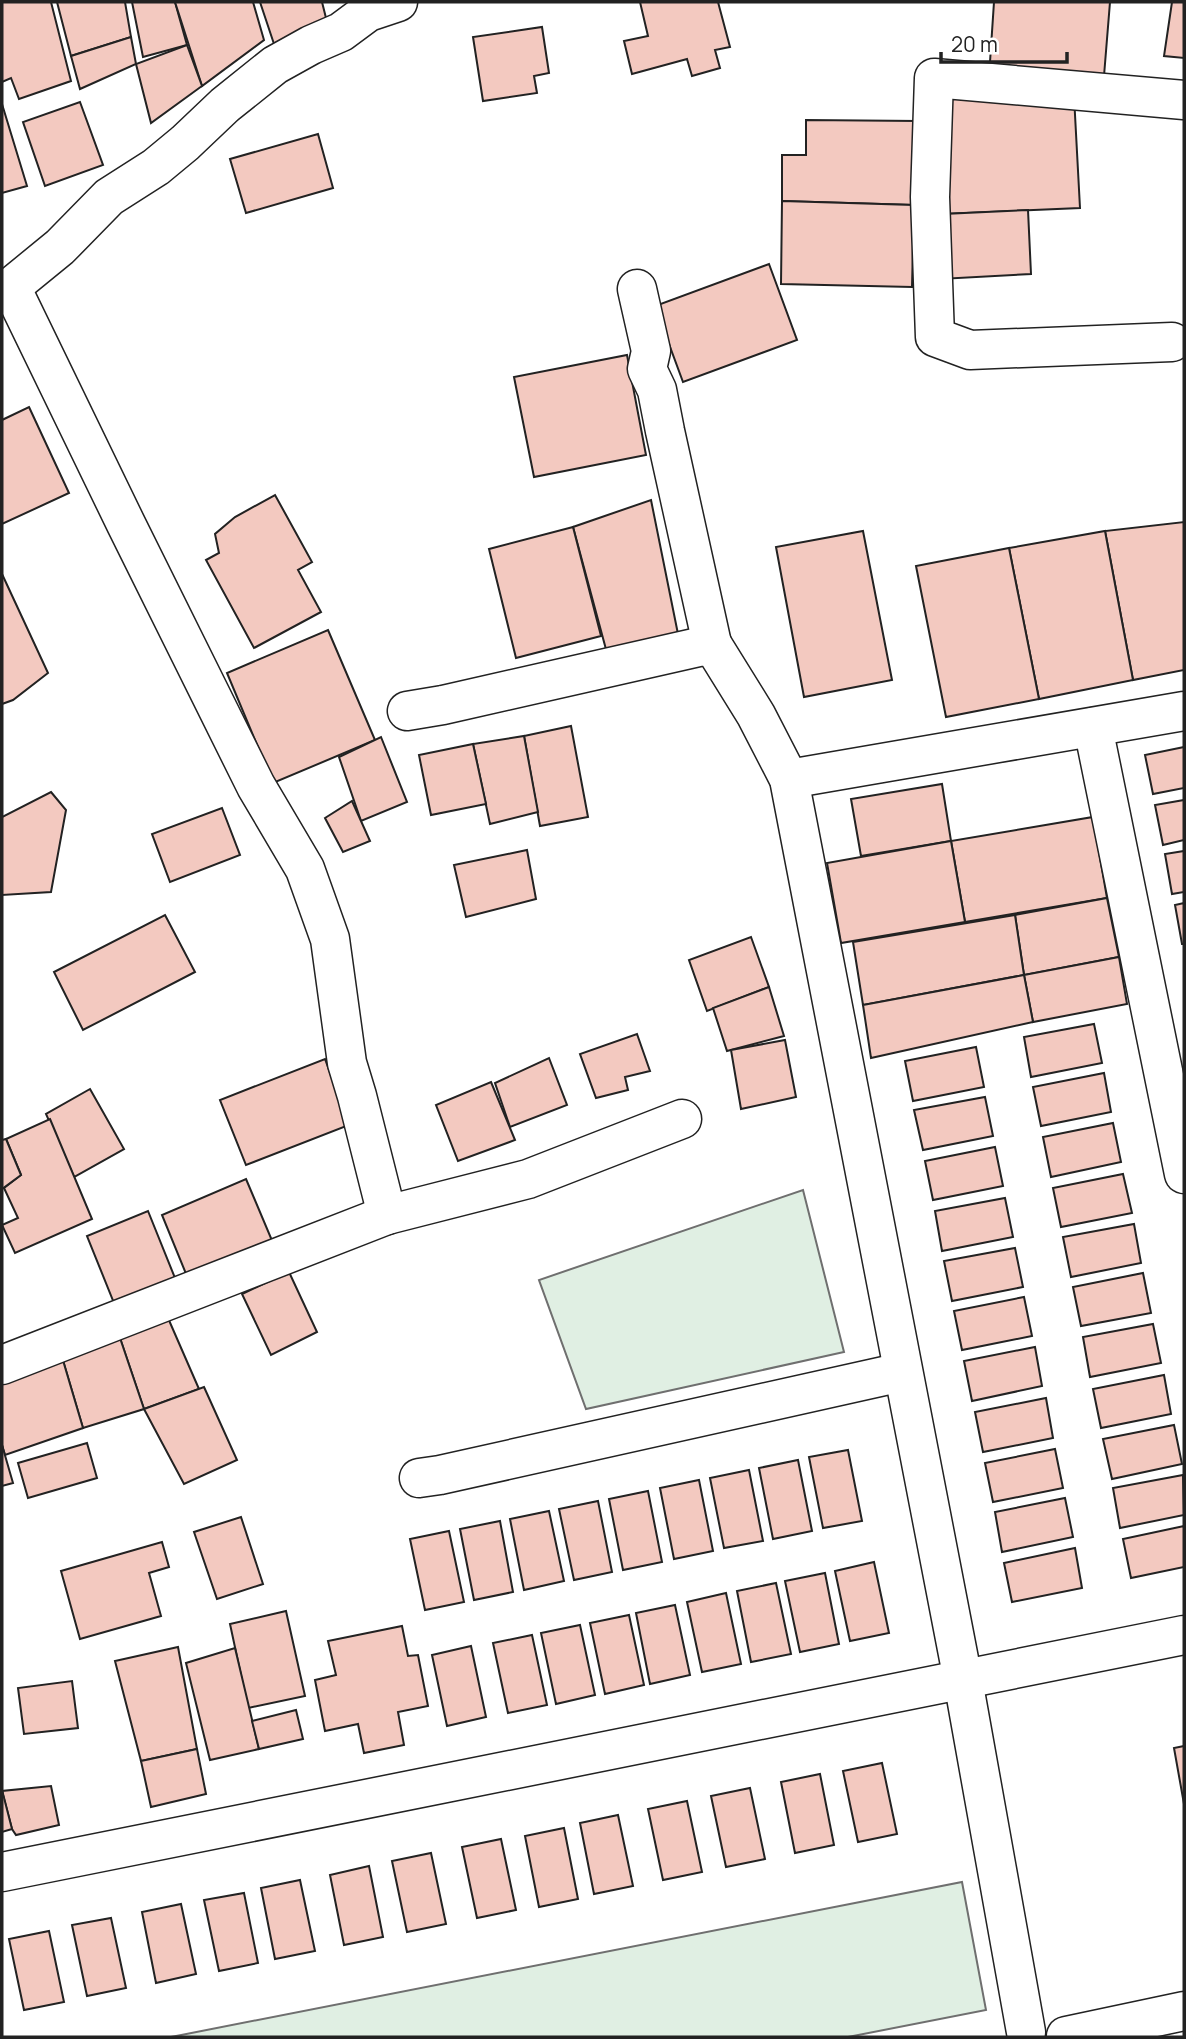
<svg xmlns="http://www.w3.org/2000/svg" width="1186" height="2039" font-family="Manrope,sans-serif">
<rect width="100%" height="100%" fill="#fff"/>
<!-- green -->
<g fill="#e0efe3" stroke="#6f6f6f" stroke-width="2">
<path d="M803 1190 844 1352 586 1409 539 1280Z"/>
<path d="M962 1882 986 2010 848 2037H171Z"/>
</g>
<!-- building -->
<g fill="#f3c9c0" stroke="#222" stroke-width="2">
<path d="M2 2H51L71 81 19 99 11 78 2 82Z"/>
<path d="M57 2H125L131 37 71 56Z"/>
<path d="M132 2H175L187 45 143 57Z"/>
<path d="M175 2H253L264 40 202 86Z"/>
<path d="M260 2H322L327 22 274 44Z"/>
<path d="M640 2H718L730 47 715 50 720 68 692 76 687 59 632 74 624 41 648 36Z"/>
<path d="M994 2H1110L1104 76 989 77Z"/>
<path d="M1172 2H1184V58L1164 56Z"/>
<path d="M542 27 549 73 534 76 537 93 483 101 473 37Z"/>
<path d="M131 37 136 64 80 89 71 56Z"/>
<path d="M187 45 202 86 151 123 136 64Z"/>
<path d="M944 96H1074L1080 208 943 214Z"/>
<path d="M80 102 103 165 45 186 23 122Z"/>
<path d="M2 104 27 186 2 193Z"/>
<path d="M806 120 918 121 914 205 782 201V155H806Z"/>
<path d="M318 134 333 188 246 213 230 159Z"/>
<path d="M782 201 914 205 912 287 781 284Z"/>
<path d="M1028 210 1031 274 940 279 943 214Z"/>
<path d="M769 264 797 340 683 382 655 306Z"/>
<path d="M627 355 646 455 534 477 514 377Z"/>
<path d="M29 407 69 493 2 524V420Z"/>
<path d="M275 495 312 562 298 570 321 612 254 648 206 560 219 553 215 534 235 517Z"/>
<path d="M651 500 679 639 607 653 573 527Z"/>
<path d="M1184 522V670L1133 680 1105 531Z"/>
<path d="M573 527 601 636 516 658 489 549Z"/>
<path d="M863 531 892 680 804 697 776 547Z"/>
<path d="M1105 531 1133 680 1039 699 1009 548Z"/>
<path d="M1009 548 1039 699 946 717 916 566Z"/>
<path d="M2 574 48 673 13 700 2 704Z"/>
<path d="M328 630 375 740 273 783 227 673Z"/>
<path d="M571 726 588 817 540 826 524 736Z"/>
<path d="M524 736 538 812 490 824 473 744Z"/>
<path d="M381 737 407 802 361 821 339 757Z"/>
<path d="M473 744 486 804 431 815 419 755Z"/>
<path d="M1184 747V788L1153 794 1145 755Z"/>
<path d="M942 784 951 841 861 856 851 799Z"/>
<path d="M51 792 66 810 51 892 2 895V817Z"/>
<path d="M1184 800V840L1163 845 1155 805Z"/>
<path d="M352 801 370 841 343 852 325 818Z"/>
<path d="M222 808 240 855 170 882 152 834Z"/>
<path d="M1093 817 1107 898 965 922 951 841Z"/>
<path d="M951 841 965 922 841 943 827 863Z"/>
<path d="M527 850 536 899 466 917 454 865Z"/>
<path d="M1184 851V892L1172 894 1165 854Z"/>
<path d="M1107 898 1119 957 1024 975 1015 915Z"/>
<path d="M1184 903V944H1182L1175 905Z"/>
<path d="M165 915 195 972 83 1030 54 972Z"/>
<path d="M1015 915 1024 975 863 1005 853 942Z"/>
<path d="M751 937 769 987 707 1011 689 960Z"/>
<path d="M1119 957 1127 1004 1033 1022 1024 975Z"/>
<path d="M1024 975 1033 1022 871 1058 863 1005Z"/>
<path d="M769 987 784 1036 727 1051 713 1008Z"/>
<path d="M1094 1024 1102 1063 1031 1077 1024 1037Z"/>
<path d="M637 1034 650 1071 625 1077 628 1090 596 1098 580 1054Z"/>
<path d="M785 1040 796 1097 741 1109 731 1050Z"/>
<path d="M976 1047 984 1087 913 1101 905 1061Z"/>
<path d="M549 1058 567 1105 510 1127 495 1083Z"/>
<path d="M325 1059 349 1125 246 1165 220 1100Z"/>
<path d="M1104 1073 1111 1112 1041 1126 1033 1087Z"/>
<path d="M491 1082 515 1140 458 1161 436 1105Z"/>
<path d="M90 1089 124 1149 74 1177 46 1114Z"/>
<path d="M985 1097 993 1136 923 1150 914 1110Z"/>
<path d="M50 1119 92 1219 15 1253 2 1225 18 1218 4 1188 21 1175 6 1139Z"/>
<path d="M1113 1123 1121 1162 1051 1177 1043 1137Z"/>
<path d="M6 1139 21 1175 2 1189V1140Z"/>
<path d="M995 1147 1003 1186 933 1200 925 1161Z"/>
<path d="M1123 1174 1132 1213 1061 1227 1053 1188Z"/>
<path d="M246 1179 276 1250 191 1286 162 1215Z"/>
<path d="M1005 1198 1013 1237 942 1251 935 1211Z"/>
<path d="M148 1211 177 1283 116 1308 87 1236Z"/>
<path d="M1134 1224 1141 1263 1071 1277 1063 1237Z"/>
<path d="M1015 1248 1023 1287 952 1301 944 1261Z"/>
<path d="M289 1272 317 1332 271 1355 242 1294Z"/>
<path d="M1143 1273 1151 1313 1081 1326 1073 1287Z"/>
<path d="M1024 1297 1032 1336 962 1350 954 1311Z"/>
<path d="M168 1318 199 1389 144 1409 120 1338Z"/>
<path d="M1153 1324 1161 1363 1090 1377 1083 1337Z"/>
<path d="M120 1338 144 1409 83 1428 62 1357Z"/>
<path d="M1035 1347 1042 1386 972 1401 964 1361Z"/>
<path d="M62 1357 83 1428 5 1455 2 1445V1378Z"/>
<path d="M1164 1375 1171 1414 1101 1428 1093 1389Z"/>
<path d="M204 1387 237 1460 184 1484 144 1409Z"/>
<path d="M1046 1398 1053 1438 983 1452 975 1412Z"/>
<path d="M1174 1425 1182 1464 1112 1479 1103 1439Z"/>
<path d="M87 1443 97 1478 28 1498 18 1463Z"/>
<path d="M2 1445 13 1483 2 1486Z"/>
<path d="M1055 1449 1063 1488 993 1502 985 1463Z"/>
<path d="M848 1450 862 1521 823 1528 809 1457Z"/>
<path d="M798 1460 812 1531 773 1539 759 1468Z"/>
<path d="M749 1470 763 1541 724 1548 710 1478Z"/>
<path d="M1183 1475 1184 1515 1120 1528 1113 1488Z"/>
<path d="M699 1480 713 1551 674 1559 660 1488Z"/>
<path d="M648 1491 662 1562 623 1570 609 1499Z"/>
<path d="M1065 1498 1073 1537 1002 1552 995 1512Z"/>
<path d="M598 1501 612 1572 574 1580 559 1509Z"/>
<path d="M549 1511 564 1581 524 1590 510 1519Z"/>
<path d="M241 1517 263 1584 217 1599 194 1532Z"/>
<path d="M500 1521 513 1592 474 1600 460 1529Z"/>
<path d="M1184 1526V1567L1131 1578 1123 1539Z"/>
<path d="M449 1531 464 1602 425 1610 410 1539Z"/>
<path d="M162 1542 169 1567 149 1573 161 1616 80 1639 61 1571Z"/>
<path d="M1075 1548 1082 1588 1012 1602 1004 1563Z"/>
<path d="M874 1562 889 1633 850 1641 835 1571Z"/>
<path d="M825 1573 839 1644 800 1652 785 1581Z"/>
<path d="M776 1583 791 1654 751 1662 737 1591Z"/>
<path d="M726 1593 741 1664 702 1672 687 1602Z"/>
<path d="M675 1605 690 1675 650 1684 636 1613Z"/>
<path d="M286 1611 305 1696 248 1708 230 1624Z"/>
<path d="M629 1615 644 1685 605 1694 590 1623Z"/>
<path d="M580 1625 595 1695 556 1704 541 1633Z"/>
<path d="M402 1626 408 1656 418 1655 428 1706 398 1712 404 1745 364 1753 358 1724 325 1731 315 1680 336 1675 328 1641Z"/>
<path d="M532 1635 547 1705 508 1713 493 1643Z"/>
<path d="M471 1646 486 1717 447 1726 432 1655Z"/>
<path d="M178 1647 197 1749 141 1761 115 1661Z"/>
<path d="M235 1648 259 1749 210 1760 186 1663Z"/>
<path d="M72 1681 78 1728 24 1734 18 1688Z"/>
<path d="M296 1710 303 1739 259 1749 252 1721Z"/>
<path d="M1184 1746V1804L1174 1748Z"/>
<path d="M197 1749 206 1794 151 1807 141 1761Z"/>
<path d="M882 1763 897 1834 858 1842 843 1771Z"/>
<path d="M820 1774 834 1845 795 1853 781 1782Z"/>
<path d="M51 1786 59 1825 16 1835 12 1829 2 1791Z"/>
<path d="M750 1788 765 1859 726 1867 711 1796Z"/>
<path d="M2 1790 12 1829 2 1832Z"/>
<path d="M687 1801 702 1872 663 1880 648 1809Z"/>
<path d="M618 1815 633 1886 594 1894 580 1823Z"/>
<path d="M564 1828 578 1899 539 1907 525 1836Z"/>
<path d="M501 1839 516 1910 477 1918 462 1847Z"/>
<path d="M431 1853 446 1924 407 1932 392 1861Z"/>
<path d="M369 1866 383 1937 344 1945 330 1875Z"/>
<path d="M300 1880 315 1951 275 1959 261 1888Z"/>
<path d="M244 1893 258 1963 219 1971 204 1900Z"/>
<path d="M181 1904 196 1974 156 1983 142 1912Z"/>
<path d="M111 1918 126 1988 87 1996 72 1925Z"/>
<path d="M49 1931 64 2002 24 2010 9 1939Z"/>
</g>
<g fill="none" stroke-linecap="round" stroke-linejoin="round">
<defs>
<g id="street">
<path d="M11 287 126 524 256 786 305 869 330 939 347 1063 357 1096 387 1215"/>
<path d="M637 289 651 351 647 369 657 390 665 431 712 644"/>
<path d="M2 291 11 287 60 247 109 197 156 167 185 143 225 105 275 65 311 45 341 32 368 12 398 2"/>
<path d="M1172 342 970 350 935 337 930 197 934 78 1184 100"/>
<path d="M407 711 443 705 712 644 756 715 789 779 963 1680 1026 2032"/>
<path d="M1093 727 1184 1174"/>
<path d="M789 779 1184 711"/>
<path d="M2 1365 387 1215 528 1179 682 1119"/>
<path d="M419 1478 440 1475 902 1372"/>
<path d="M2 1872 1184 1635"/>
<path d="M1066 2036 1184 2011"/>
</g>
</defs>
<!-- street casing -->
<use href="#street" stroke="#222" stroke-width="41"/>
<!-- street -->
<use href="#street" stroke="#fff" stroke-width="38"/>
</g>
<!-- border -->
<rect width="1186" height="2039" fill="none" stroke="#222222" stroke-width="7"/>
<!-- scale -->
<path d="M941 52v10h126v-10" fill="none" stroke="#222222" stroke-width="3.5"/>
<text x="951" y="52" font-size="21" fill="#222222" stroke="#ffffff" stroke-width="5" paint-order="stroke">20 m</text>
</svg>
